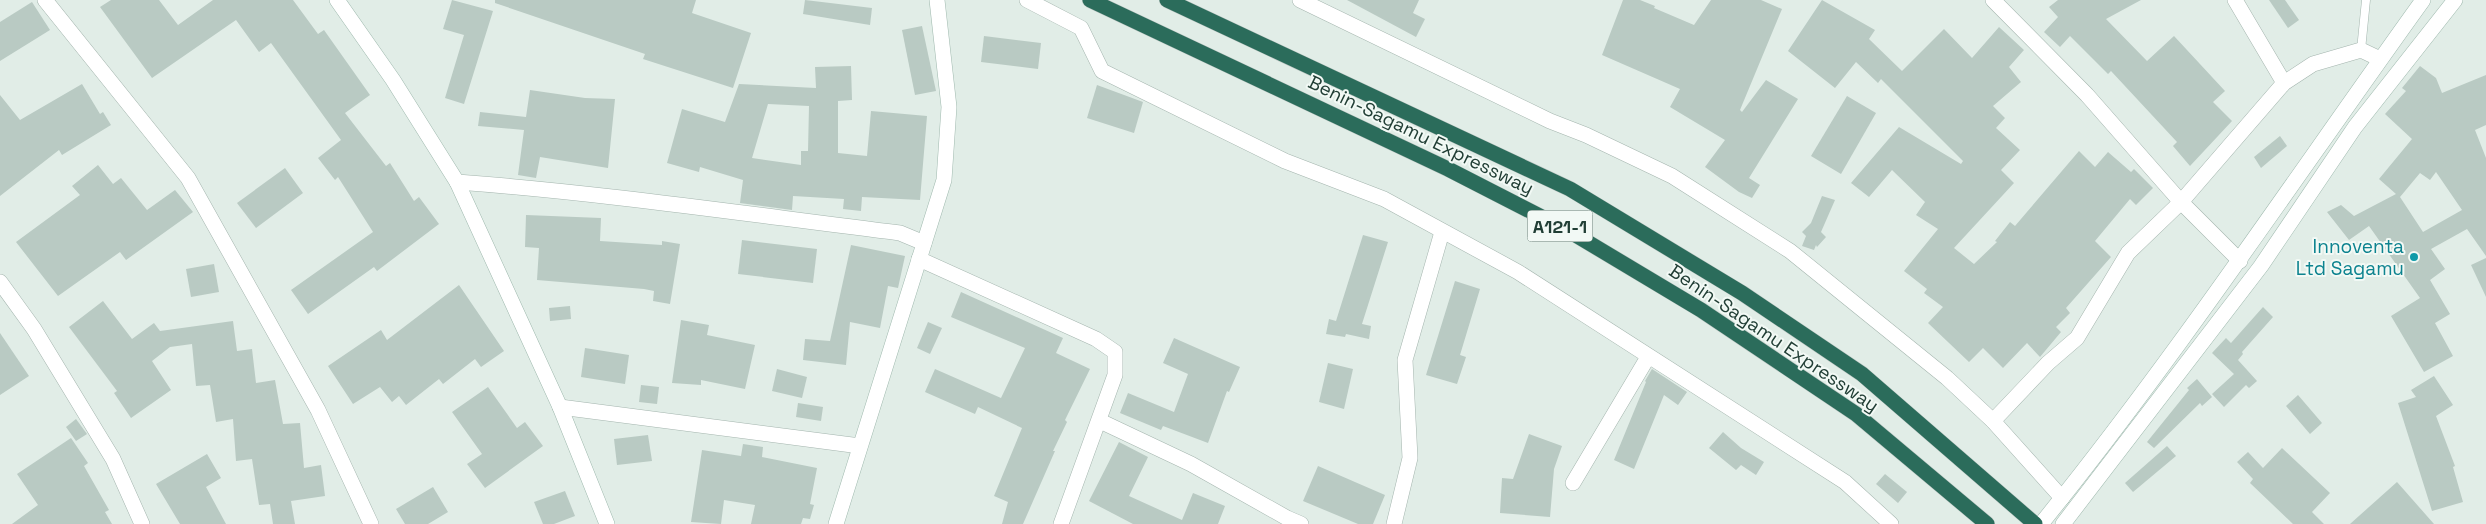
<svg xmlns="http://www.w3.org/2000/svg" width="2486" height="524" font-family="'Space Grotesk',sans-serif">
<rect width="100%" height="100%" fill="#e1ede7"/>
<!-- building -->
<g fill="#b9cac3" fill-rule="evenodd">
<path d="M111 0H159L178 25 213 0H293L318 34 324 30 370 95 345 113 386 166 390 163 414 201 419 197 439 224 377 271 374 267 308 314 291 290 373 232 338 177 335 180 318 158 341 140 271 43 259 52 236 20 152 78 100 7Z"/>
<path d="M452 0 493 11 464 104 445 98 464 35 443 29Z"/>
<path d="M495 0H696L692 13 751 33 733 88 643 59 645 54 495 3Z"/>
<path d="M805 0 872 8 870 25 803 14Z"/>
<path d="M1347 0H1419L1413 13 1425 19 1416 37Z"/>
<path d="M1623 0H1640L1655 6 1654 8 1694 25 1711 0H1761L1782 9 1740 110 1742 112 1766 80 1798 99 1749 178 1760 185 1752 198 1739 192 1705 167 1725 140 1670 107 1680 89 1602 55Z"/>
<path d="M1822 0 1875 30 1869 39 1902 71 1944 29 1972 58 1999 27 2024 50 2009 67 2021 82 1993 106 2005 118 1996 128 2020 150 2001 170 2014 183 1954 248 1974 264 1997 242 1995 241 2010 222 2015 226 2079 151 2095 167 2108 152 2131 172 2134 169 2153 188 2136 205 2130 199 2095 241 2111 257 2066 308 2070 313 2056 327 2061 332 2040 357 2027 343 2003 368 1983 348 1969 362 1928 323 1943 307 1924 293 1927 289 1904 271 1938 229 1916 215 1925 202 1892 170 1869 197 1851 183 1899 127 1961 164 1963 161 1881 79 1878 83 1856 62 1835 88 1788 51Z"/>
<path d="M2058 0H2141L2106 19 2147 61 2174 36 2225 91 2213 102 2232 121 2190 166 2173 146 2177 142 2111 71 2108 74 2070 36 2060 47 2044 32 2058 17 2049 7Z"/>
<path d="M2269 0H2285L2299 20 2288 28Z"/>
<path d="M32 2 50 30 0 61V22Z"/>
<path d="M922 26 936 91 915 95 902 30Z"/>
<path d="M984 36 1041 43 1038 69 981 62Z"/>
<path d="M851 66 852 100 838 101V153L867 156 871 111 927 116 920 200 862 197 861 211 843 209 844 199 793 196 792 210 740 203 743 180 700 167 699 172 667 163 682 109 725 122 739 84 816 88 815 67ZM768 104 809 106 808 151H801V165L752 158Z"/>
<path d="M2420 66 2436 78 2442 93 2486 75V125L2475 130 2486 158V256L2467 229 2431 249 2445 269 2430 280 2450 314 2435 323 2453 356 2424 372 2391 316 2420 298 2369 226 2349 240 2327 212 2341 205 2354 216 2396 194 2379 179 2412 139 2385 114 2406 91 2402 88ZM2436 172 2462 210 2423 232 2400 197 2420 173 2430 180Z"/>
<path d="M82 84 100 114 103 112 111 125 62 155 59 150 0 196V95L20 120Z"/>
<path d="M1097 85 1143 102 1134 133 1087 118Z"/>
<path d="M530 90 585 98 615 99 608 168 540 157 536 178 518 175 524 130 478 126 480 112 526 117Z"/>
<path d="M1847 96 1876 113 1841 174 1811 156Z"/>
<path d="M2280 136 2287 146 2261 168 2254 157Z"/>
<path d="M98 165 113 184 121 178 147 210 175 190 193 212 126 260 120 252 58 296 16 242 80 195 72 186Z"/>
<path d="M285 168 303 193 256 228 237 203Z"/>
<path d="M1822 196 1835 200 1821 232 1826 237 1817 247 1816 245 1814 250 1802 246 1806 236 1802 232 1811 223Z"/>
<path d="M526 215 601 218 600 241 662 245V241L680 244 670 304 653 301 654 291 644 289 537 280 539 248 525 247Z"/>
<path d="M1363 235 1388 242 1362 324 1371 326 1369 339 1346 334 1345 337 1326 334 1329 319 1336 321Z"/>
<path d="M742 240 817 249 813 283 738 274Z"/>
<path d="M851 245 905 256 898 288 888 286 880 328 850 322 846 365 803 360 805 339 830 341Z"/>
<path d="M2486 258V297L2471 265Z"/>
<path d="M214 264 219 292 191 297 186 269Z"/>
<path d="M1455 281 1480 289 1460 355 1466 357 1457 384 1426 375Z"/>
<path d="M459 285 504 351 481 367 475 359 443 384 439 379 406 405 399 396 392 402 380 387 353 404 328 366 381 330 387 340Z"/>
<path d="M961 292 1063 338 1056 353 1090 369 1065 420 1067 422 1053 451H1055L1023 524H1002L1008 502 994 496 1022 428 978 407 975 414 925 392 935 369 1001 398 1025 348 951 317Z"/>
<path d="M103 301 132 339 154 323 160 331 233 321 237 351 252 349 256 383 275 380 283 424 300 423 304 468 321 465 325 496 291 501 295 524H273L270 504 259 505 252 459 236 461 233 419 216 422 210 385 196 386 192 344 170 347 152 361 171 390 131 418 114 393 117 391 69 327Z"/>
<path d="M570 306 571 319 550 321 549 308Z"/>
<path d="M2263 307 2273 317 2242 352 2243 354 2238 360 2257 381 2249 388 2246 385 2224 407 2212 394 2234 374 2212 353 2226 338 2231 343Z"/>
<path d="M681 320 709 325 707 335 755 345 745 389 701 380V385L672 383Z"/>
<path d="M928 322 942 328 930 354 917 348Z"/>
<path d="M0 333 29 376 0 395Z"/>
<path d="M1174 338 1240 367 1229 392 1227 391 1208 443 1163 426 1161 430 1120 413 1128 393 1174 412 1188 374 1163 363Z"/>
<path d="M585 348 629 355 625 384 581 377Z"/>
<path d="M1328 363 1353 369 1344 409 1319 402Z"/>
<path d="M777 369 807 377 802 398 772 391Z"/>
<path d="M1652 369 1687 392 1678 405 1664 395 1634 469 1614 460 1646 382 1645 381Z"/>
<path d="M2434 376 2453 405 2436 416 2455 466 2453 467 2463 502 2432 511 2398 403 2416 397 2411 390Z"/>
<path d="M2197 379 2212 397 2202 406 2200 403 2154 448 2147 442 2189 390 2187 388Z"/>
<path d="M641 385 659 387 657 404 639 402Z"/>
<path d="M488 387 517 428 525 422 543 446 485 488 467 464 482 454 452 412Z"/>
<path d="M2298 395 2322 423 2310 434 2286 406Z"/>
<path d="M798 403 823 407 821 421 796 417Z"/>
<path d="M76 419 87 434 76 441 66 427Z"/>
<path d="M1723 432 1741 448 1764 462 1756 475 1741 465 1736 470 1709 448Z"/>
<path d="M1529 434 1562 446 1554 469 1550 517 1500 513 1502 478 1513 479Z"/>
<path d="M648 435 652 461 617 465 614 439Z"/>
<path d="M71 438 88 463 84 466 109 510 105 512 112 524H12L38 505 17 474Z"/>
<path d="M1119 442 1148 457 1129 496 1182 520 1193 493 1225 506 1218 524H1133L1089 501Z"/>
<path d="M743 444 763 447 762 457 817 468 810 504 814 505 810 519 803 518 801 524H751L755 505 724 500 721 524 691 522 702 450 741 456Z"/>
<path d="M2167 446 2176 456 2133 492 2125 483Z"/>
<path d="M2282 448 2330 493 2312 512 2324 524H2293L2250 483 2253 479 2237 462 2248 452 2263 468Z"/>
<path d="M207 454 221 478 206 487 226 524H180L156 484Z"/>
<path d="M1318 466 1385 495 1373 524H1358L1303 501Z"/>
<path d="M1885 474 1907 492 1898 503 1876 484Z"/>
<path d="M2397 482 2434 524H2350Z"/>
<path d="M433 487 448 512 428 524H405L396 509Z"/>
<path d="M565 491 575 516 554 524H543L534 502Z"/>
</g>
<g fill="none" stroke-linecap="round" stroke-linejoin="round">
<defs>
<path id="lane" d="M2361 50 2366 0"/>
<g id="street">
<path d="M45 0 188 178 318 410 371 524"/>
<path d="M1027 0 1081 28 1102 71 1285 161 1384 199 1518 272 1845 482 1891 524"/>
<path d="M1300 0 1550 121 1586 135 1672 176 1790 251 1947 378 1993 421 2062 498"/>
<path d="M1993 0 2087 95 2181 202 2240 261"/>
<path d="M2235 0 2284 83"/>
<path d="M457 182C605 193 753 215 900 233L924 243"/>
<path d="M919 259 1096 339 1115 352V375L1061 524"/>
<path d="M0 282 34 329 113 459 142 524"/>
<path d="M560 407 860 446"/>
<path d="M1100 421 1191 464 1287 518 1301 524"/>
<path d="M1993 421 2048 363 2077 338 2128 253 2181 202 2284 83 2313 64 2361 50 2380 59"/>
<path d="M1573 483 1648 357"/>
<path d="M1394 524 1410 458 1405 360 1442 232"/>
</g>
<g id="secondary">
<path d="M337 0 393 80 457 182 560 407 607 524"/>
<path d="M836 524 944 180 949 107 937 0"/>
<path d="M2041 524C2177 356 2297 175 2423 0"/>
<path d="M2063 524 2261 266 2355 127 2455 0"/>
</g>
<g id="highway">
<path d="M1090 0 1448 169 1569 231 1701 310 1856 414 1987 524"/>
<path d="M1167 0 1570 189 1742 293 1862 374 2035 524"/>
</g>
</defs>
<!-- lane casing -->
<use href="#lane" stroke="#a4b5ae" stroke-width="9"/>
<!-- street casing -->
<use href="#street" stroke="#a4b5ae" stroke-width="16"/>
<!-- secondary casing -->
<use href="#secondary" stroke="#9fb9ae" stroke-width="16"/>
<!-- highway casing -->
<use href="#highway" stroke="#c1c9c6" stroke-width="16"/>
<!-- lane -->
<use href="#lane" stroke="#fff" stroke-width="8"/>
<!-- street -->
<use href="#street" stroke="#fff" stroke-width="15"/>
<!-- secondary -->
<use href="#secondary" stroke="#fff" stroke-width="15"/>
<!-- highway -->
<use href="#highway" stroke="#2b6c5b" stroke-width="15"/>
</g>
<!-- markers -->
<circle fill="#0f9aa8" stroke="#f2f9f5" stroke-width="2" cx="2414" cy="257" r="5"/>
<g text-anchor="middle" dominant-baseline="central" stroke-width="4" stroke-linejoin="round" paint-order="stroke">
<!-- shield labels -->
<rect fill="#f2f9f5" stroke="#60766f" stroke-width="1" x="1527.5" y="210.5" width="65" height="31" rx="4"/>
<g font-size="18" font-weight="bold" fill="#213e35">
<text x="1560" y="226">A121-1</text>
</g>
<!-- street labels -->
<g font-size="19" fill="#213e35" stroke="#f2f9f5">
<text transform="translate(1421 135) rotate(26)">Benin-Sagamu Expressway</text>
<text transform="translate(1774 338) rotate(34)">Benin-Sagamu Expressway</text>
</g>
<!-- culture labels -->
<g font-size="19" fill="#0d838f" stroke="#f2f9f5" text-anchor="end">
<text x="2404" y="246">Innoventa<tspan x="2404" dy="22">Ltd Sagamu</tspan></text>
</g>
</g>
</svg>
